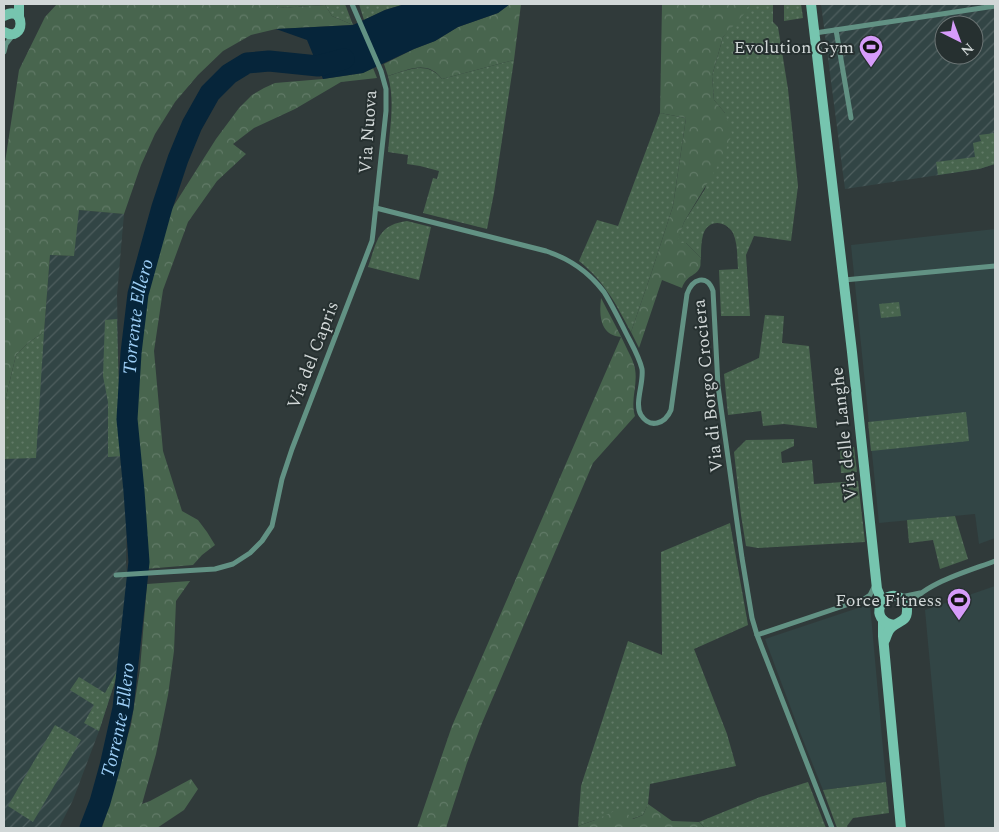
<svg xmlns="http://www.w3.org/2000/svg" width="999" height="832" font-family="Spectral,serif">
<defs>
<pattern id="industrial-furrows" width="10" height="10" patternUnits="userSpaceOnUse" patternTransform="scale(1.25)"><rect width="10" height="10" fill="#324545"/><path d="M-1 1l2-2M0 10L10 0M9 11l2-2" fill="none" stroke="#4f5f5f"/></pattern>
<pattern id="grass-dots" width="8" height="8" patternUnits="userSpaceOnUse" patternTransform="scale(1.25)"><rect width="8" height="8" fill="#48654e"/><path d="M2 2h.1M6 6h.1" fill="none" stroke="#617a67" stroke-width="1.8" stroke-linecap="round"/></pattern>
<pattern id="forest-crowns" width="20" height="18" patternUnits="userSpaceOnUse" patternTransform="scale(1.25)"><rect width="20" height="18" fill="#48654e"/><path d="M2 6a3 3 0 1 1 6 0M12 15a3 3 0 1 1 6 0" fill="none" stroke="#617a67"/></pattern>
</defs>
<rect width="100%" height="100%" fill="#303a3a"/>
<!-- built -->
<g fill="#324545">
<path d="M995 229V538L979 544 975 514 879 523 851 245Z"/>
<path d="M995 586V828H945L925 610Z"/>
<path d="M870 604 886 782 823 790 799 730 765 639Z"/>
</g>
<!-- industrial -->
<g fill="url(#industrial-furrows)" fill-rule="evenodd">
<path d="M821 4H995V164L979 169 845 189ZM944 25H974V55H944Z"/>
<path d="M78 210 124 214 117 295 119 400 127 504 126 564 128 585 120 666 99 731 73 800 59 828H4V405L44 332 50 255 74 256Z"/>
</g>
<!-- grass -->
<g fill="url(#grass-dots)">
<path d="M275 4H345L353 25 332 16 325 5 279 8Z"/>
<path d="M359 4H405L385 10 364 20Z"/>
<path d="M748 4H773V22L778 27 788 89 798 186 791 241 754 236 746 255 750 316H721L719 270 738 269C737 257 738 244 733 233 725 220 708 219 703 235 701 242 701 251 701 258L686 243 676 244 684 222 705 189 725 113 714 100 712 76 723 37 748 6Z"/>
<path d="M784 4H801L803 18 784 21Z"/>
<path d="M514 60 494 193 487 229 423 213 433 178 437 179 439 171 420 166 407 164 408 155 388 152C390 127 395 101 388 76 408 70 427 60 442 79Z"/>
<path d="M660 113 686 118 673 206 651 274 631 332C615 303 606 283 579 261L597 220 618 226Z"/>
<path d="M995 133V164L979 169 938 175 936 162 975 157 973 143 981 141 979 135Z"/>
<path d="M407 221 431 227 419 280 368 267C377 242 377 225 407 221Z"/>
<path d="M899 302 901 316 881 318 879 304Z"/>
<path d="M765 315 784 316 782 343 809 346 817 428 784 424 763 426 761 411 728 415 724 374 759 358Z"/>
<path d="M117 319 119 400 123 456 108 457V402L103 376 105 320Z"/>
<path d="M44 332 36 458 4 459V405L16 355 28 343Z"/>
<path d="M966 412 969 441 871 451 868 422Z"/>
<path d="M794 439V446L781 452 782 463 812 460 814 484 858 481 865 542 758 548 746 546 741 515 734 452 746 440Z"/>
<path d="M854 447 857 472 841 473 840 448Z"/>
<path d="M955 516 968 559 940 569 933 540 909 543 907 520Z"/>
<path d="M730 523 748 625 694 649 727 734 736 766 650 784 648 804 643 815 632 819 595 820 578 826 581 786 628 641 662 655 661 552Z"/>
<path d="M120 666 99 731 84 723 94 705 70 690 79 677 105 693Z"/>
<path d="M55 725 81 740 33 822 8 806Z"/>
<path d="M808 782 826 828H705L699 822 760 797Z"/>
<path d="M886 782 889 813 853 818 847 826 848 828H837L823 790Z"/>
</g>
<!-- forest -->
<g fill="url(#forest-crowns)">
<path d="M57 4H275L279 8 325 5 332 16 353 25 276 29 251 35 223 51 198 75 175 102 155 134 141 165 124 214 79 210 74 256 50 255 44 332 28 343 16 355 4 405V169L19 70 45 17Z"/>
<path d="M510 4H521L514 60 442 79C427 59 408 70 388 76L384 64 414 49 435 41 458 27 498 13Z"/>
<path d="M662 4H748V6L745 13 723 37 712 76 714 100 725 113 732 134 723 157 684 222 677 243H686L701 258C700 261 701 265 700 267 696 277 687 274 682 288L662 280 639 348 631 332 651 274 673 206 686 118 660 113Z"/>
<path d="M373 68 377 78 341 82 295 109 254 128 233 144 246 154 217 181 188 222 163 290 154 351 163 451 182 511 198 520 207 532 215 545 202 555 193 565 145 569 133 420 137 351 143 295 171 210 216 139 239 108 252 95 264 88 275 83 323 79 363 73Z"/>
<path d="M601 298C610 316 620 333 628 351 631 357 634 363 635 369 638 385 630 400 635 416L593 463 482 723 467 763 446 828H417L452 726 621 337C600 335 599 316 601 298Z"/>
<path d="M190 581 176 601 174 651 168 695 156 754 142 804 150 801 191 779 198 789 184 810 157 828H102L108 809 115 777 131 725 140 669 147 584Z"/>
<path d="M648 804 672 821 699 822 705 828H580L578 826 595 820 621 808 633 819 643 815Z"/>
</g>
<!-- water -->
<path fill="#06253a" d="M405 4H510L498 13 458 27 435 41 414 49 363 73 323 79 307 40 276 29 353 25 385 10Z"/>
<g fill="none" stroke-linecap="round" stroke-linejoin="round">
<!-- river -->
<path stroke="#06253a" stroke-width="21" id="s1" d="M90 828 100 802 110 766 123 708 139 562 134 491 127 419 131 353 138 294 162 207 178 159 192 125 210 93 229 74 247 63 269 61 318 66 344 59"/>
<!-- street -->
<g stroke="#629284" stroke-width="5">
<path d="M836 30 851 118"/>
<path d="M815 33 995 6"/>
<path d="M4 52 6 44 13 35"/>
<path d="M376 208 546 251C570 259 588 271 604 292 612 305 619 319 626 333 632 345 639 356 642 369 644 383 634 404 641 415 650 429 665 424 671 410L687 294C692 279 707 273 713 291L718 386 742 558 752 618 757 635 832 828"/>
<path d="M844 280 995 266"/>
<path d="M116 575 215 569 233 564 250 553 262 541 272 526 282 479 292 449 372 241 373 233 386 111V89L381 71 352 4"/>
<path d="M901 597 920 593"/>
<path d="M909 607C920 584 972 570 995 561"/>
<path d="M757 635 864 599 870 595 874 587"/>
</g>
<!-- secondary -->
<g stroke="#76c5af" stroke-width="10">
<path d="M811 4 852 352 877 589 882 601"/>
<path d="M4 16C26 3 26 44 4 32"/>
<path d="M19 17V4"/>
<path d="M883 620V636L901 828"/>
<path d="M885 640C887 635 888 630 892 627 898 621 907 622 907 611 908 606 905 601 901 598 882 587 867 621 894 625"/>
</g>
</g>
<!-- icons -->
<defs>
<symbol id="stadium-pin" viewBox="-11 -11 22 30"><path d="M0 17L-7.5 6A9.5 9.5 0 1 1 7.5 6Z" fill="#d69bfa" stroke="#263030"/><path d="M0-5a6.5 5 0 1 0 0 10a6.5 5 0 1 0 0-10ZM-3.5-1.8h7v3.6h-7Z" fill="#111"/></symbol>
</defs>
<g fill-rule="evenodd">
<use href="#stadium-pin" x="857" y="33" width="28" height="38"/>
<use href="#stadium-pin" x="945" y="586" width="28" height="38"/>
</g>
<g text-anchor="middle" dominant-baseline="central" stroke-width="4" stroke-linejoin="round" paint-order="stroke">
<!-- poi labels -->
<g font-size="18" fill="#d1d7d7" stroke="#263030" text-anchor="end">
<text x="854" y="47">Evolution Gym</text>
<text x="942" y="600">Force Fitness</text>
</g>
<!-- street labels -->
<g font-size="18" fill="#d1d7d7" stroke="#263030">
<text transform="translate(368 132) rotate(-86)">Via Nuova</text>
<text transform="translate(313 355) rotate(-69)">Via del Capris</text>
<text transform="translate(708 386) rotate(-96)">Via di Borgo Crociera</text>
<text transform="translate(844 434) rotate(-96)">Via delle Langhe</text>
</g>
<!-- water labels -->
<g font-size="19" font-style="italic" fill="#9dcff7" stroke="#263030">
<text stroke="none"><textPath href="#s1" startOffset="518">Torrente Ellero</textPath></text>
<text stroke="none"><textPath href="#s1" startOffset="112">Torrente Ellero</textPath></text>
</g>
</g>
<!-- border -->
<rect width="999" height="832" fill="none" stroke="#d1d7d7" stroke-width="10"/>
<!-- north arrow -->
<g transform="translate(959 40) rotate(138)"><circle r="24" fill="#263030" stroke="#6a7373"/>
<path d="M0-4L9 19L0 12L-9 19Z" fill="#d69bfa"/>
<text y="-8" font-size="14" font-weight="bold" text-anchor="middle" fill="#d1d7d7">N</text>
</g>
</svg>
